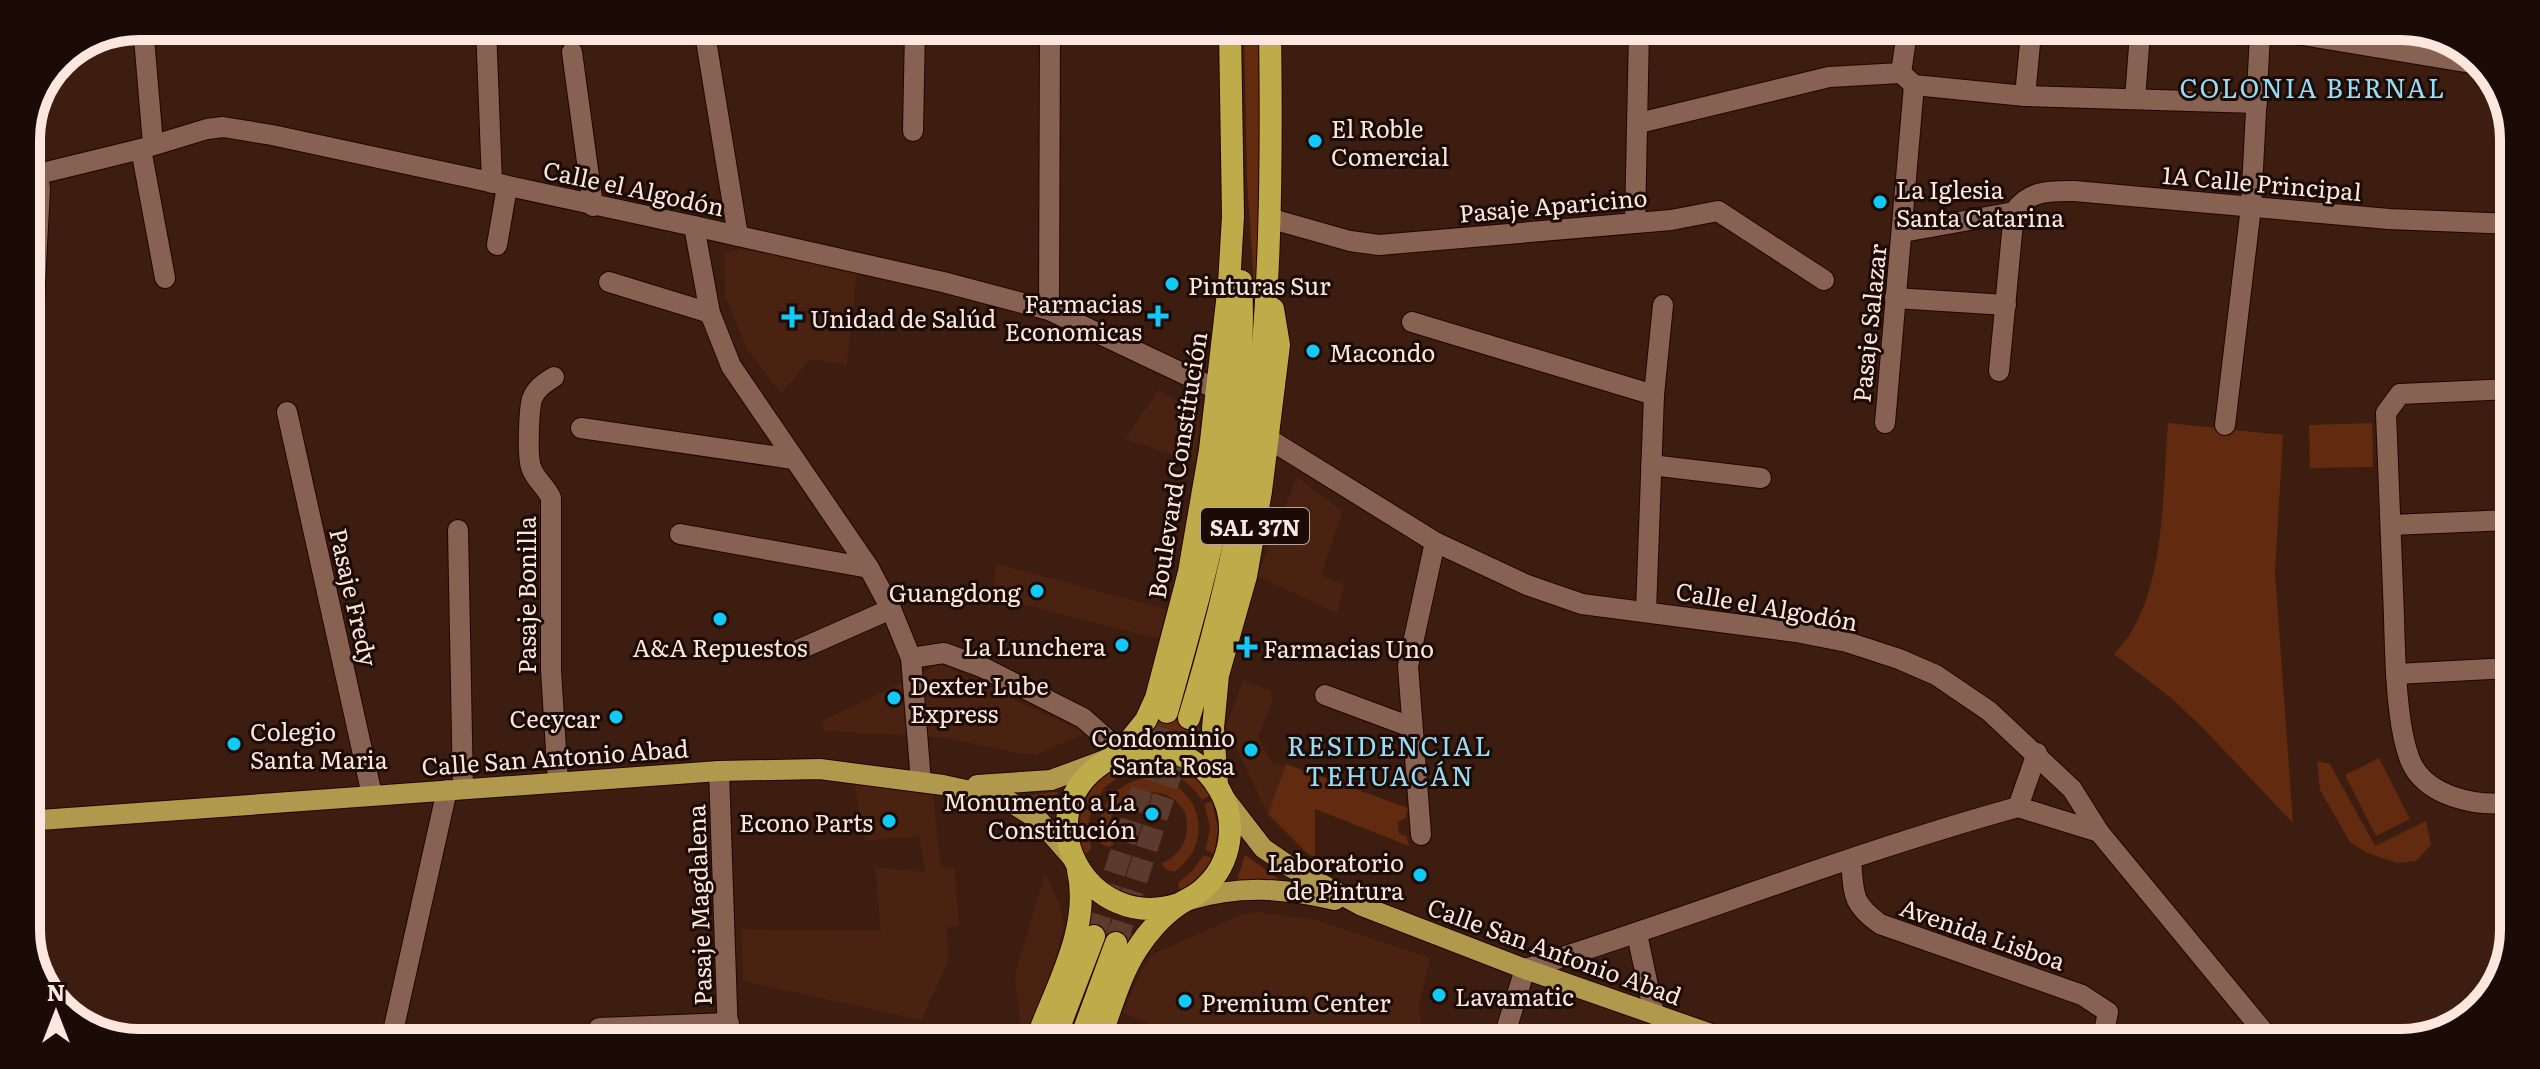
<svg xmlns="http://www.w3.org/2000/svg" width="2540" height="1069" font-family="Literata,serif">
<rect width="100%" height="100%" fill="#3d1d0f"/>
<!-- built -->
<g fill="#4a2211">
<path d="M741 249 857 269 847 365 810 359 781 394 747 349 725 296 724 259 727 252Z"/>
<path d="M1159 390 1198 414 1200 423 1195 462 1125 439Z"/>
<path d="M1297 477 1342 511 1321 575 1344 585 1337 613 1257 576Z"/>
<path d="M997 564 1166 609 1159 639 991 596Z"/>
<path d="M940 664 1086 733 1035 755 1015 753 949 738 824 731 822 721Z"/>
<path d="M1243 680 1271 691 1272 702 1258 737 1272 763 1285 767 1268 814 1226 727Z"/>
<path d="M854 781 933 795 941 866 955 870 959 927H947L949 960 921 1020 743 981 742 929 881 931 875 867 925 872 919 836 865 841Z"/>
<path d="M1045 873 1059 903 1064 926 1048 985 1034 1020 1022 1038 1015 975Z"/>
<path d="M1258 912 1316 920 1430 958 1419 1005 1423 1039H1311L1305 1028 1297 1039H1187L1123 1013 1142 969 1153 954 1241 915Z"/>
<path d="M918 1025 992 1038H912Z"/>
</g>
<!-- green -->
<g fill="#622a0f">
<path d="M1244 30H1259L1261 183 1255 295 1247 181Z"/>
<path d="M2168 423 2283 435 2275 572 2293 823 2200 725 2171 698 2114 654C2167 601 2162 494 2168 423Z"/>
<path d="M2372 423 2373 467 2310 468 2309 425Z"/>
<path d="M1155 715 1199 727 1198 735C1187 736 1168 727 1153 725Z"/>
<path d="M2379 758 2410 819 2376 836 2345 775Z"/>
<path d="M1138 760C1169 758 1193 770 1210 796L1202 800C1184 773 1157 764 1126 773L1122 765Z"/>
<path d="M2317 761 2330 764 2375 846 2426 821 2431 845 2416 861 2398 863 2367 853 2350 842 2320 790Z"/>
<path d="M1286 764 1408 808 1406 818 1398 822 1399 834 1406 836 1409 846 1315 809V857L1308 854 1268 814Z"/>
<path d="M1117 767 1121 775 1105 787 1093 806 1084 803 1095 784Z"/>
<path d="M1144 778C1199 776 1219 842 1174 872L1165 869 1162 863C1174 858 1183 849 1186 836 1200 774 1089 778 1114 844L1109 847 1101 844C1092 812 1112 785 1144 778Z"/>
<path d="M1055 792H1058L1048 820 1021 796Z"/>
<path d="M1212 801 1218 829 1214 854 1206 850 1210 826 1204 804Z"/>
<path d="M1082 808 1091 811 1088 824 1091 848 1087 853 1083 852 1079 832Z"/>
<path d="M1204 855 1212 858C1204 873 1194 882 1180 891L1178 883 1192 871Z"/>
<path d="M1245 855 1280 880 1281 882 1237 880Z"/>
<path d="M1088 916C1098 919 1126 928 1133 934L1128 941 1086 925Z"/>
</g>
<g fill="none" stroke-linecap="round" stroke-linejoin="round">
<!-- trunk-tunnel -->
<g stroke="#5a3b2e" stroke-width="22" stroke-dasharray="22 11" stroke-linecap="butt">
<path d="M1094 936 1167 712"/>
<path d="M1116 943 1189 718"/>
</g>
<defs>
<g id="minor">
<path d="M143 26 153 144"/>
<path d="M486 27 492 183"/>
<path d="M704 28 738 236"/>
<path d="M2296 34 2483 65"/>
<path d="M572 52 593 206"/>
<path d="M1901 73 1907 32"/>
<path d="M2025 96 2031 33"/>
<path d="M2135 99 2140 33"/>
<path d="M1639 123 1829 77 1901 73 1914 85 2025 96 2257 103"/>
<path d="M913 131 915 29"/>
<path d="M141 149 165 278"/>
<path d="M1269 218 1350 241 1379 245 1671 220 1718 211 1824 280"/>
<path d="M1635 222 1639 31"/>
<path d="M694 226 710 313 731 366 869 568 891 609 911 658 921 782"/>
<path d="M1903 232 2014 212"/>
<path d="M497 245 507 187"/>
<path d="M609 282 710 313"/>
<path d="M1895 298 2006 305"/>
<path d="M1049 310 1050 29"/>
<path d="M33 321 40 189 38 175"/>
<path d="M1412 322 1654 395"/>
<path d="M1999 371 2014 212C2029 190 2049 191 2074 191L2389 219 2513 224"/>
<path d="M554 377C545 383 536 388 532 399 529 410 527 456 531 467 535 480 546 486 551 498V670L558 782"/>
<path d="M287 412 372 795"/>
<path d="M1885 423 1914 85"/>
<path d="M2225 425 2251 207 2260 34"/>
<path d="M581 428 793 459"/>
<path d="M1651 465 1761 478"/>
<path d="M2391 525 2510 520"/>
<path d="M458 530 463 789"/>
<path d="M680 534 869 568"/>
<path d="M1646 611 1654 395 1663 305"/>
<path d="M798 650 891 609"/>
<path d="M911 658 944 653 982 667 1083 718 1109 741 1116 755"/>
<path d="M2396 674 2509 668"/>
<path d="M1325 695 1411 727"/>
<path d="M719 771 728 1037"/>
<path d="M2507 803C2474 806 2426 796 2411 762 2396 728 2395 655 2394 616 2391 548 2389 481 2386 413L2400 394 2511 389"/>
<path d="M1421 835 1408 666 1435 542"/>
<path d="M1851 860C1854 894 1851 903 1880 924L2082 995 2108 1012 2102 1042"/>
<path d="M599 1028 729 1023"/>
<path d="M392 1036 447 790"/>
<path d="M1503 1040 1525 969"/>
</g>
<g id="tertiary">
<path d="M26 177 141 149 207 129 223 127 272 135 694 226 943 282 1049 310 1218 390"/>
<path d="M1269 439 1435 542 1527 585 1582 604 1796 632 1847 642 1899 659 1936 675 1989 711 2072 789 2099 832 2273 1043"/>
<path d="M2018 807 2099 832"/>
<path d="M1637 934 1654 1014"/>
<path d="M1525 969C1690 918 1851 853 2018 807L2037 753"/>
</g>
<g id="primary">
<path d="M977 785 1051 780 1105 760"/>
<path d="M1226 800 1263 848 1292 868 1362 906 1525 969 1731 1041"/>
<path d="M26 821 719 771 820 769 943 785 993 796 1007 800 1039 820 1074 860"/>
<path d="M1189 900C1239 885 1285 888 1335 900"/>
</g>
<g id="trunk">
<path d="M1167 712C1206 572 1249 428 1241 281"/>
<path d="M1189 718C1216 629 1238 539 1252 447 1271 311 1272 167 1270 30"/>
<path d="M1118 755 1146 720 1156 698 1189 572 1210 450 1229 284 1233 216 1230 30"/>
<path d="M1217 785 1213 728 1218 675 1246 576 1261 491 1279 345 1273 309"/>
<path d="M1037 1038C1057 985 1091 927 1078 870"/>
<path d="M1055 1038 1094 936"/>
<path d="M1081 1038 1116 943"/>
<path d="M1100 1038C1111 1009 1120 975 1137 949 1147 933 1163 915 1178 905 1187 899 1196 896 1204 888 1232 863 1238 821 1219 789 1206 765 1181 751 1155 749 1137 747 1119 752 1103 763 1023 816 1088 934 1179 904"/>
</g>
</defs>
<!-- minor casing -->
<use href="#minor" stroke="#220500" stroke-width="22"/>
<!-- tertiary casing -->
<use href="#tertiary" stroke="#220500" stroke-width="22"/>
<!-- primary casing -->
<use href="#primary" stroke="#220500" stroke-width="22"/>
<!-- trunk casing -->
<use href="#trunk" stroke="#220500" stroke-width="24"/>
<!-- minor -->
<use href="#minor" stroke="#876151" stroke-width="20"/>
<!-- tertiary -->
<use href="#tertiary" stroke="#876151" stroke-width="20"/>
<!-- primary -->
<use href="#primary" stroke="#b0994c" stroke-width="20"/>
<!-- trunk -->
<use href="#trunk" stroke="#beac4a" stroke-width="22"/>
</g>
<!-- markers -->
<g fill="#10cafa" stroke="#1a0b06" stroke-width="3">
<circle cx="1315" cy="141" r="8"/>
<circle cx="1880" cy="202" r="8"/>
<circle cx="1172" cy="284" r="8"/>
<path d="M1154 304h8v8h8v8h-8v8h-8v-8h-8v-8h8z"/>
<path d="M788 305h8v8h8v8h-8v8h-8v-8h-8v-8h8z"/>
<circle cx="1313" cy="351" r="8"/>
<circle cx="1037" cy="591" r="8"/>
<circle cx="720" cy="619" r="8"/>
<circle cx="1122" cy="645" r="8"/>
<path d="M1243 635h8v8h8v8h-8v8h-8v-8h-8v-8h8z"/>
<circle cx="894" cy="698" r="8"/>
<circle cx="616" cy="717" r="8"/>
<circle cx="234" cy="744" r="8"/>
<circle cx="1251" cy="750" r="8"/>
<circle cx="1152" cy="814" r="8"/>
<circle cx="889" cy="821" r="8"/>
<circle cx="1420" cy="875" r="8"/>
<circle cx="1439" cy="995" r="8"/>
<circle cx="1185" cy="1001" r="8"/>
</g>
<g text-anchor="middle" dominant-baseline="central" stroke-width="6" stroke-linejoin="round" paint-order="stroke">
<!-- shield labels -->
<rect fill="#1a0b06" stroke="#b8a49c" stroke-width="2" x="1201" y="508" width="108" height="36" rx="6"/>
<g font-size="22" font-weight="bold" fill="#fce6dd">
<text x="1255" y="526">SAL 37N</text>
</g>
<!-- poi labels -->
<g font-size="24" fill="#fce6dd" stroke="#1a0b06" text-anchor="start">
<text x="1331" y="127">El Roble<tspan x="1331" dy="28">Comercial</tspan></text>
<text x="1896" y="188">La Iglesia<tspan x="1896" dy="28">Santa Catarina</tspan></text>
<text x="1188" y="284">Pinturas Sur</text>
<text x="1142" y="302" text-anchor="end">Farmacias<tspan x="1142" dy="28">Economicas</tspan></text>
<text x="810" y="317">Unidad de Salúd</text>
<text x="1329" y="351">Macondo</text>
<text x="1021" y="591" text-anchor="end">Guangdong</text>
<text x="1106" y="645" text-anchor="end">La Lunchera</text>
<text x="720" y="646" text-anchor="middle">A&amp;A Repuestos</text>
<text x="1263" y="647">Farmacias Uno</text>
<text x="910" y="684">Dexter Lube<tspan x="910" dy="28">Express</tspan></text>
<text x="600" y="717" text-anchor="end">Cecycar</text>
<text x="250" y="730">Colegio<tspan x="250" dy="28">Santa Maria</tspan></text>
<text x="1235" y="736" text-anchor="end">Condominio<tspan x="1235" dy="28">Santa Rosa</tspan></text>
<text x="1136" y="800" text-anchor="end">Monumento a La<tspan x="1136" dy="28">Constitución</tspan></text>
<text x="873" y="821" text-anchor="end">Econo Parts</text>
<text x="1404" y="861" text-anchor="end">Laboratorio<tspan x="1404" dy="28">de Pintura</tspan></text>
<text x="1455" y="995">Lavamatic</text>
<text x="1201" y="1001">Premium Center</text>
</g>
<!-- street labels -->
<g font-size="24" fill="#fce6dd" stroke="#1a0b06">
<text transform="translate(2262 182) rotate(5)">1A Calle Principal</text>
<text transform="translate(634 187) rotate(12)">Calle el Algodón</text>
<text transform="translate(1553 204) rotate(-5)">Pasaje Aparicino</text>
<text transform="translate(1868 323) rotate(-84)">Pasaje Salazar</text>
<text transform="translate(1176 465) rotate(-81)">Boulevard Constitución</text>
<text transform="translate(525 595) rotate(-90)">Pasaje Bonilla</text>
<text transform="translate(355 597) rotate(77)">Pasaje Fredy</text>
<text transform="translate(1767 605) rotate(10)">Calle el Algodón</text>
<text transform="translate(555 756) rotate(-4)">Calle San Antonio Abad</text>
<text transform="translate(698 905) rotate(-92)">Pasaje Magdalena</text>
<text transform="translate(1983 933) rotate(19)">Avenida Lisboa</text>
<text transform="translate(1555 950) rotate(20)">Calle San Antonio Abad</text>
</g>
<!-- neighbourhood labels -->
<g font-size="26" letter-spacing="2" fill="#96ddf8" stroke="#1a0b06">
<text x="2313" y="86">COLONIA BERNAL</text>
<text x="1390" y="744">RESIDENCIAL<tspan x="1390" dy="30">TEHUACÁN</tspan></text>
</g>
</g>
<!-- crop -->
<path d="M0 0H2540V1069H0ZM139 40H2401A99 99 0 0 1 2500 139V930A99 99 0 0 1 2401 1029H139A99 99 0 0 1 40 930V139A99 99 0 0 1 139 40Z" fill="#1a0b06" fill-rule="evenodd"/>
<path fill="none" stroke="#fce6dd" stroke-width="10" d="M139 40H2401A99 99 0 0 1 2500 139V930A99 99 0 0 1 2401 1029H139A99 99 0 0 1 40 930V139A99 99 0 0 1 139 40Z"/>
<!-- north arrow -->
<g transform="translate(56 1013)" stroke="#1a0b06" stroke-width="6" paint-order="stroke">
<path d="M0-6L14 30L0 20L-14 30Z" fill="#fce6dd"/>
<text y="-12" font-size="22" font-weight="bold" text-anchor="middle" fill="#fce6dd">N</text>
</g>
</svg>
